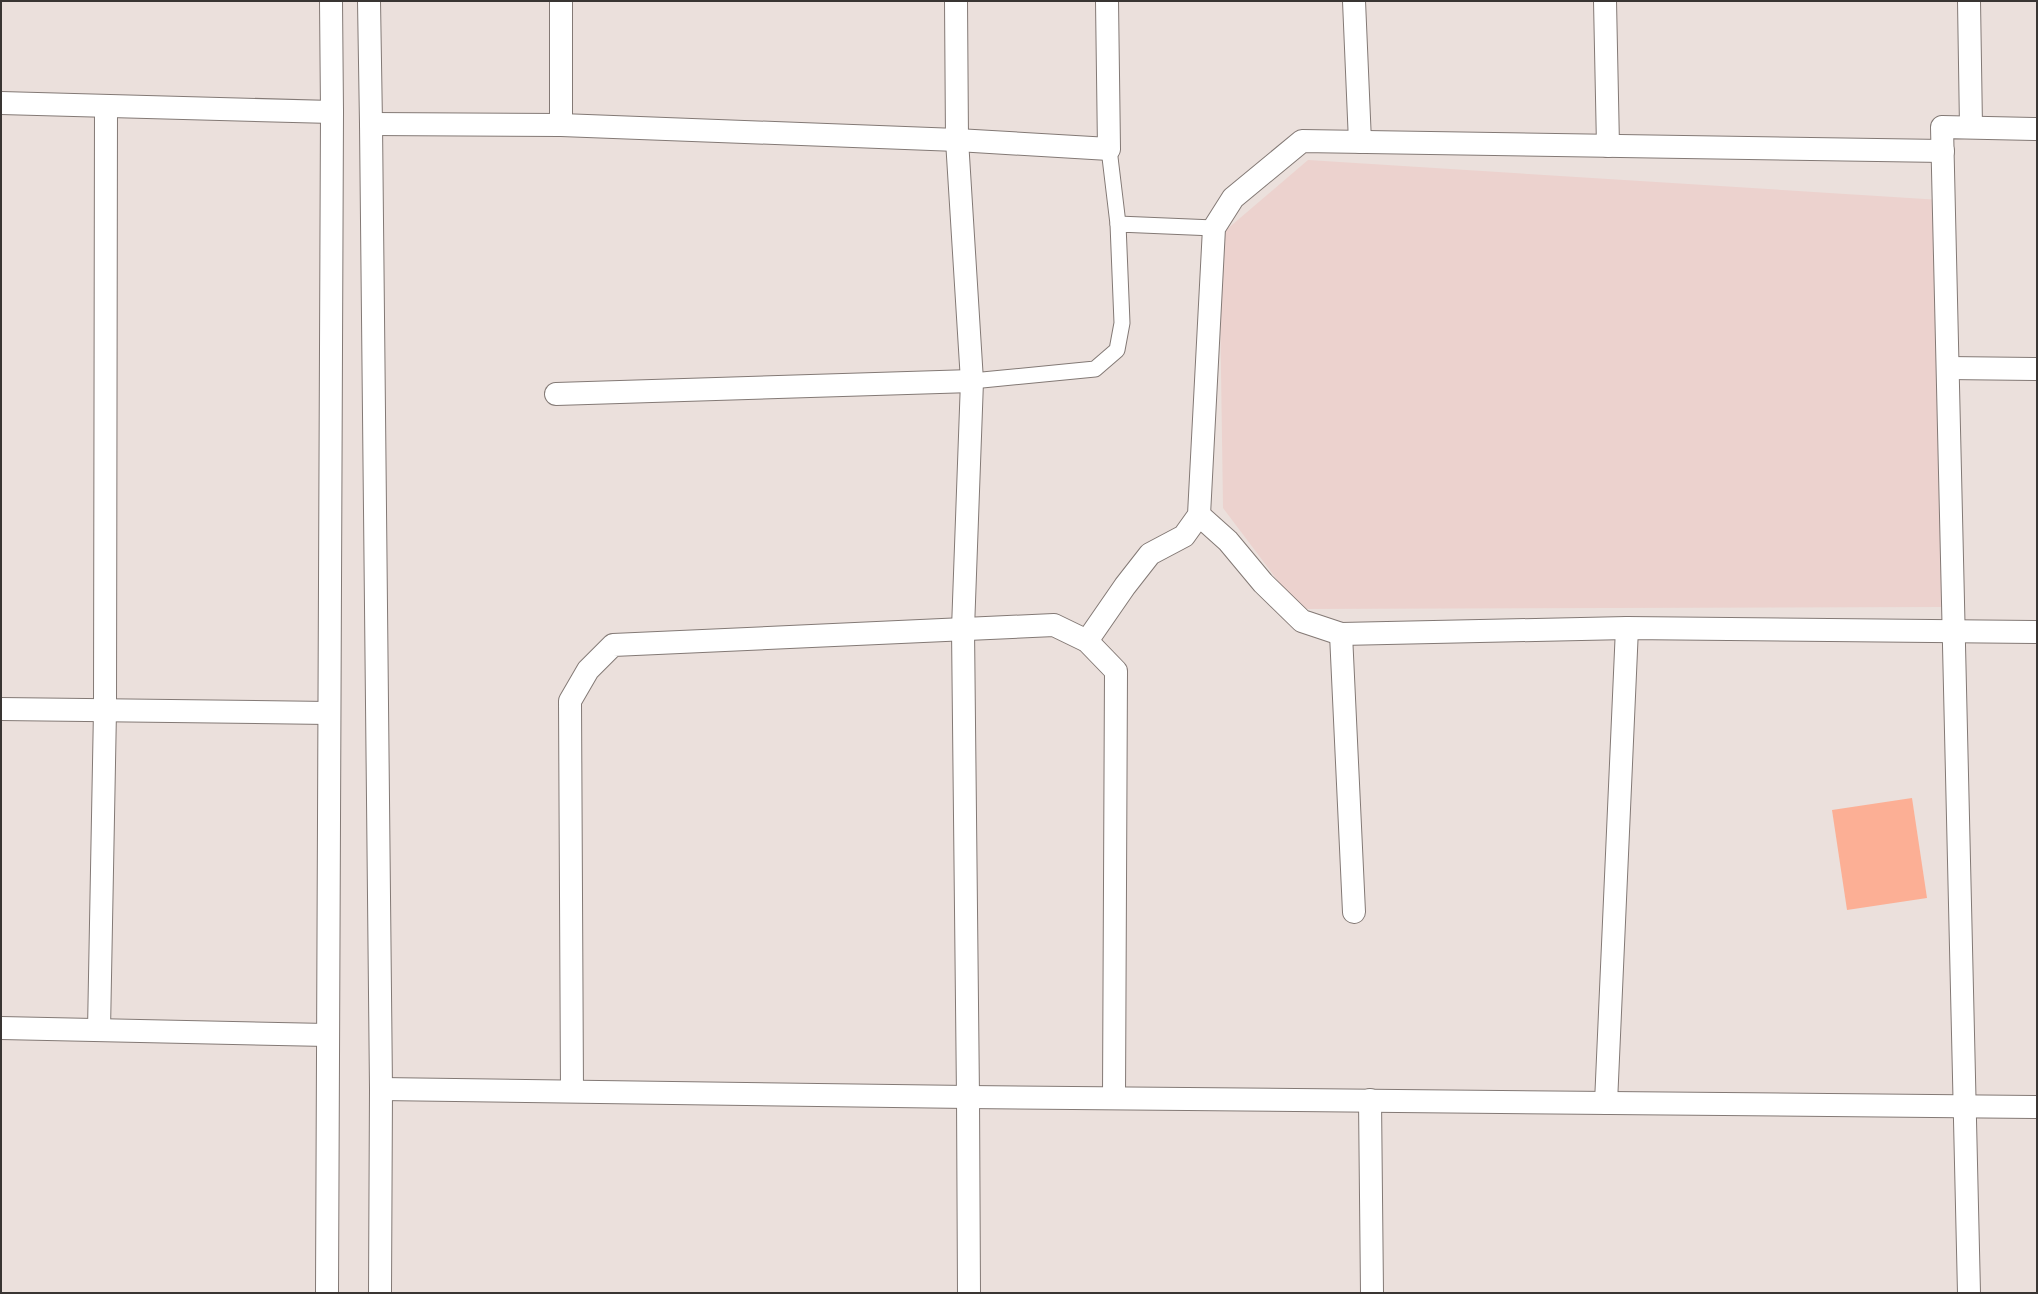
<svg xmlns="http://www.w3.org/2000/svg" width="2038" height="1294" font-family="'Source Sans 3',sans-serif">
<rect width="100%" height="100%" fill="#ebe0dc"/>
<!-- education -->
<path fill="#ecd2ce" d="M1308 160 1941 200 1943 607 1299 609 1223 508 1219 236Z"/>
<!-- building -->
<path fill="#fcaf95" d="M1912 798 1927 898 1847 910 1832 810Z"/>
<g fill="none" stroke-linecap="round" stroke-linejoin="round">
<defs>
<g id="lane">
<path d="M1109 149 1118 224"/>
<path d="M972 381 1095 369 1117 350 1122 323 1118 224 1214 228"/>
</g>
<g id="street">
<path d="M369 1 371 124 381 1089 380 1293"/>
<path d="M956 1 957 140 972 381 963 629 968 1097 969 1293"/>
<path d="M1354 1 1360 142"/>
<path d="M1605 1 1608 146"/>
<path d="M1969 1 1971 127"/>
<path d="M1 103 332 112"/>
<path d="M371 124 561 125 957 140 1109 149 1107 1"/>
<path d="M561 125V1"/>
<path d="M1948 368 2037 369"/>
<path d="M556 394 972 381"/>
<path d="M1199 515 1228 541 1263 583 1302 621 1341 634 1627 628 2037 632"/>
<path d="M1341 634 1354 912"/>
<path d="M1087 641 1125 586 1150 554 1184 536 1199 515 1214 228 1233 198 1302 141 1943 151"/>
<path d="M1 709 329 713"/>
<path d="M1 1028 327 1035"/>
<path d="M99 1030 105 710 106 106"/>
<path d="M381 1089 968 1097 2037 1107"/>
<path d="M572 1091 570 701 588 670 613 645 1054 625 1087 641 1116 671 1114 1097"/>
<path d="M1370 1100 1372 1293"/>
<path d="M1606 1103 1627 628"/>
<path d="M327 1293 332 112 331 1"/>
<path d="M1969 1293 1942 127 2037 129"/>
</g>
</defs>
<!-- lane casing -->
<use href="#lane" stroke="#837975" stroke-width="17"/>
<!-- street casing -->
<use href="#street" stroke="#837975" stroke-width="24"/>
<!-- lane -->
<use href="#lane" stroke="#fff" stroke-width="15"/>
<!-- street -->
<use href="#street" stroke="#fff" stroke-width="22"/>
</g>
<!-- border -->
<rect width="2038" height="1294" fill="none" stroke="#393533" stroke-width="4"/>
</svg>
